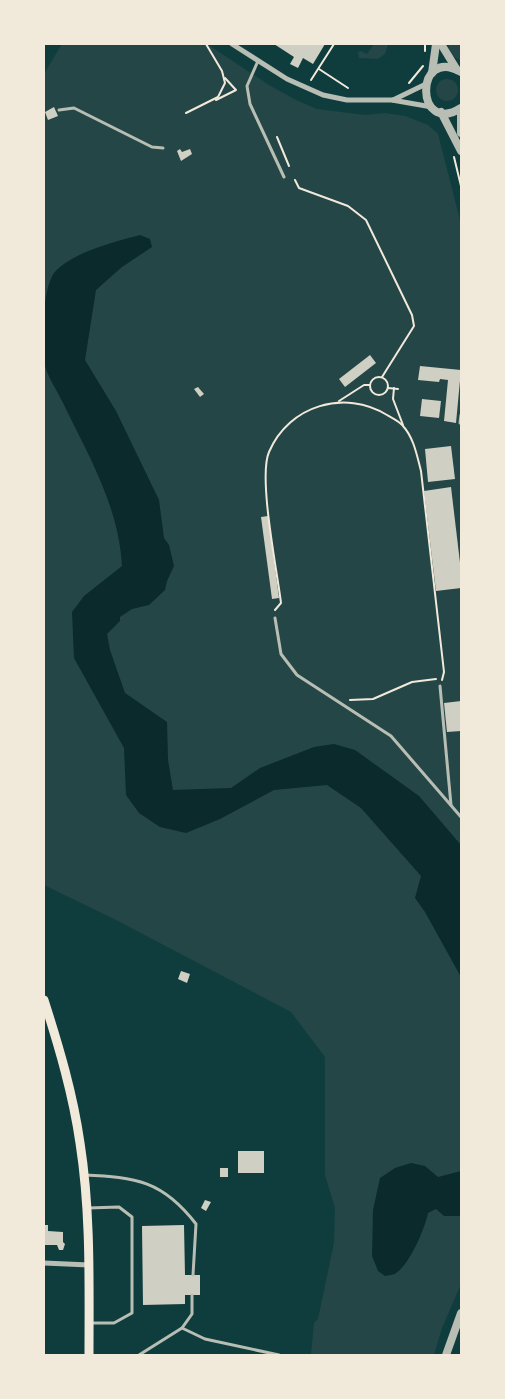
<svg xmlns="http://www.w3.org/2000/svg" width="505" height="1399" font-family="'IBM Plex Sans',sans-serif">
<rect width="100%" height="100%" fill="#0f3d3e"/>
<!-- green -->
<g fill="#244646">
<path d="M62 44H207L269 85 296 100 317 109 365 115 385 113 405 116 428 125 438 134 461 224V1284L442 1328 434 1355H311L314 1323 318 1319 334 1243 335 1208 325 1175V1057L291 1012 116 920 44 885V74Z"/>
<path d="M374 44H388L385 54 378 59 359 58 358 52 361 51 367 54Z"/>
<path d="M448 44H461V61L451 55Z"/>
<circle cx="447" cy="90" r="11"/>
</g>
<!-- water -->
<g fill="#0a2a2b">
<path d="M140 235 150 239 152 247 122 267 96 290 85 360 116 411 159 500 164 538 169 545 174 566 167 581 165 590 149 605 132 609 120 617V621L107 634 110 650 125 693 167 722 168 760 173 790 231 788 260 768 314 747 334 744 355 750 419 796 461 845V977L425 912 415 898 421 876 361 808 327 785 274 790 220 819 186 833 160 827 139 813 126 795 124 748 74 658 72 612 84 596 122 566C119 508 90 458 65 407 59 393 47 377 44 362 40 343 43 288 54 273 70 253 117 241 140 235Z"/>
<path d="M411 1163 425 1166 438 1177 461 1171V1216H444L436 1209 428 1213C425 1228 410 1264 396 1273 394 1275 388 1275 385 1276L378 1271 372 1256 373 1210 380 1178 395 1168Z"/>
</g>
<!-- building -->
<g fill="#cfcfc3">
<path d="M274 44H325L313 64 303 58 298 68 290 64 294 57Z"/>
<path d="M54 107 58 116 48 120 45 112Z"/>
<path d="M180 149 182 152 190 149 192 154 181 161 177 151Z"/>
<path d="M370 355 376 363 345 387 339 379Z"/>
<path d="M420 366 461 370 456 423 444 421 448 380 440 379 439 382 418 380Z"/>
<path d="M198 387 204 394 200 397 194 389Z"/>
<path d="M422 399 441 401 439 418 420 416Z"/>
<path d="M451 446 455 479 428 482 425 449Z"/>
<path d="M451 487 461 571V588L436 591 424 491Z"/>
<path d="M268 516 279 598 272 599 261 517Z"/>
<path d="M461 701V731L447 732 444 703Z"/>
<path d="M181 971 190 974 187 983 178 979Z"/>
<rect x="238" y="1151" width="26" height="22"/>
<rect x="220" y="1168" width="8" height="9"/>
<path d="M205 1200 211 1202 206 1211 201 1208Z"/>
<path d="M44 1225H48V1231L63 1232V1242L65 1244 63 1250H59L57 1245H44Z"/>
<path d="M184 1225 185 1275H200V1295H185V1304L143 1305 142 1226Z"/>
</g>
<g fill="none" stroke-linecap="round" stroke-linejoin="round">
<!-- path -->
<g stroke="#f1e9da" stroke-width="2">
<path d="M425 51V44"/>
<path d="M319 69 348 88"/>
<path d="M311 80 334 44"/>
<path d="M409 83 423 66"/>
<path d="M216 100 236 90 225 78"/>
<path d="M186 113 218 97 225 83 222 71 206 44"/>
<path d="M277 137 289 166"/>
<path d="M454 157 461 186"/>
<path d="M295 180 299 188 348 206 366 220 412 315 414 326 382 377"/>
<circle cx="379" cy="386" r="9"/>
<path d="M388 388 398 389"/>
<path d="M394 388 393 399 403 425"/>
<path d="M339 401 364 385H370"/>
<path d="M275 610 281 603C277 570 258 477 269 452 289 405 345 389 387 415 392 418 399 421 403 426 414 438 417 456 421 471L444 672 442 680"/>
<path d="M350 700 373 699 412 682 436 679"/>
</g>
<!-- service -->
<g stroke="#b8beb3" stroke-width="3">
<path d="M258 61 247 86 250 104 284 177"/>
<path d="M59 110 74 108 152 147 163 148"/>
<path d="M460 423 461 415"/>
<path d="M275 618 281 654 297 675 391 736 461 817"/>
<path d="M440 686 451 805"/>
<path d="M84 1175C136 1177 163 1181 196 1224L193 1275"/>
<path d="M88 1208 119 1207 132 1217V1313L114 1323H89"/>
<path d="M182 1328 205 1339 279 1355"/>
<path d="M139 1355 182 1328 192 1314V1295"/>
</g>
<!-- minor -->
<g stroke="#b8beb3" stroke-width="5">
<path d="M232 44 287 79 323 95 347 100H392L432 107"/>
<path d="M393 100 426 84"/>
<path d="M44 1263 89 1265"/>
</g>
<!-- tertiary -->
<g stroke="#b8beb3" stroke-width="8">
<path d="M441 44 457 70"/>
<path d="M461 72C414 45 415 137 461 108"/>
<path d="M432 73 436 44"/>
<path d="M441 112 461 151"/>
<path d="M461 114V133"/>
<path d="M446 1355 461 1313"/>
</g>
<!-- secondary -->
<path stroke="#f1e9da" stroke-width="9" d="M44 1000C59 1047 73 1094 80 1143 91 1213 89 1285 89 1355"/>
</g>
<!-- border -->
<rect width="505" height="1399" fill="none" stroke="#f1e9da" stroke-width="90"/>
</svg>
